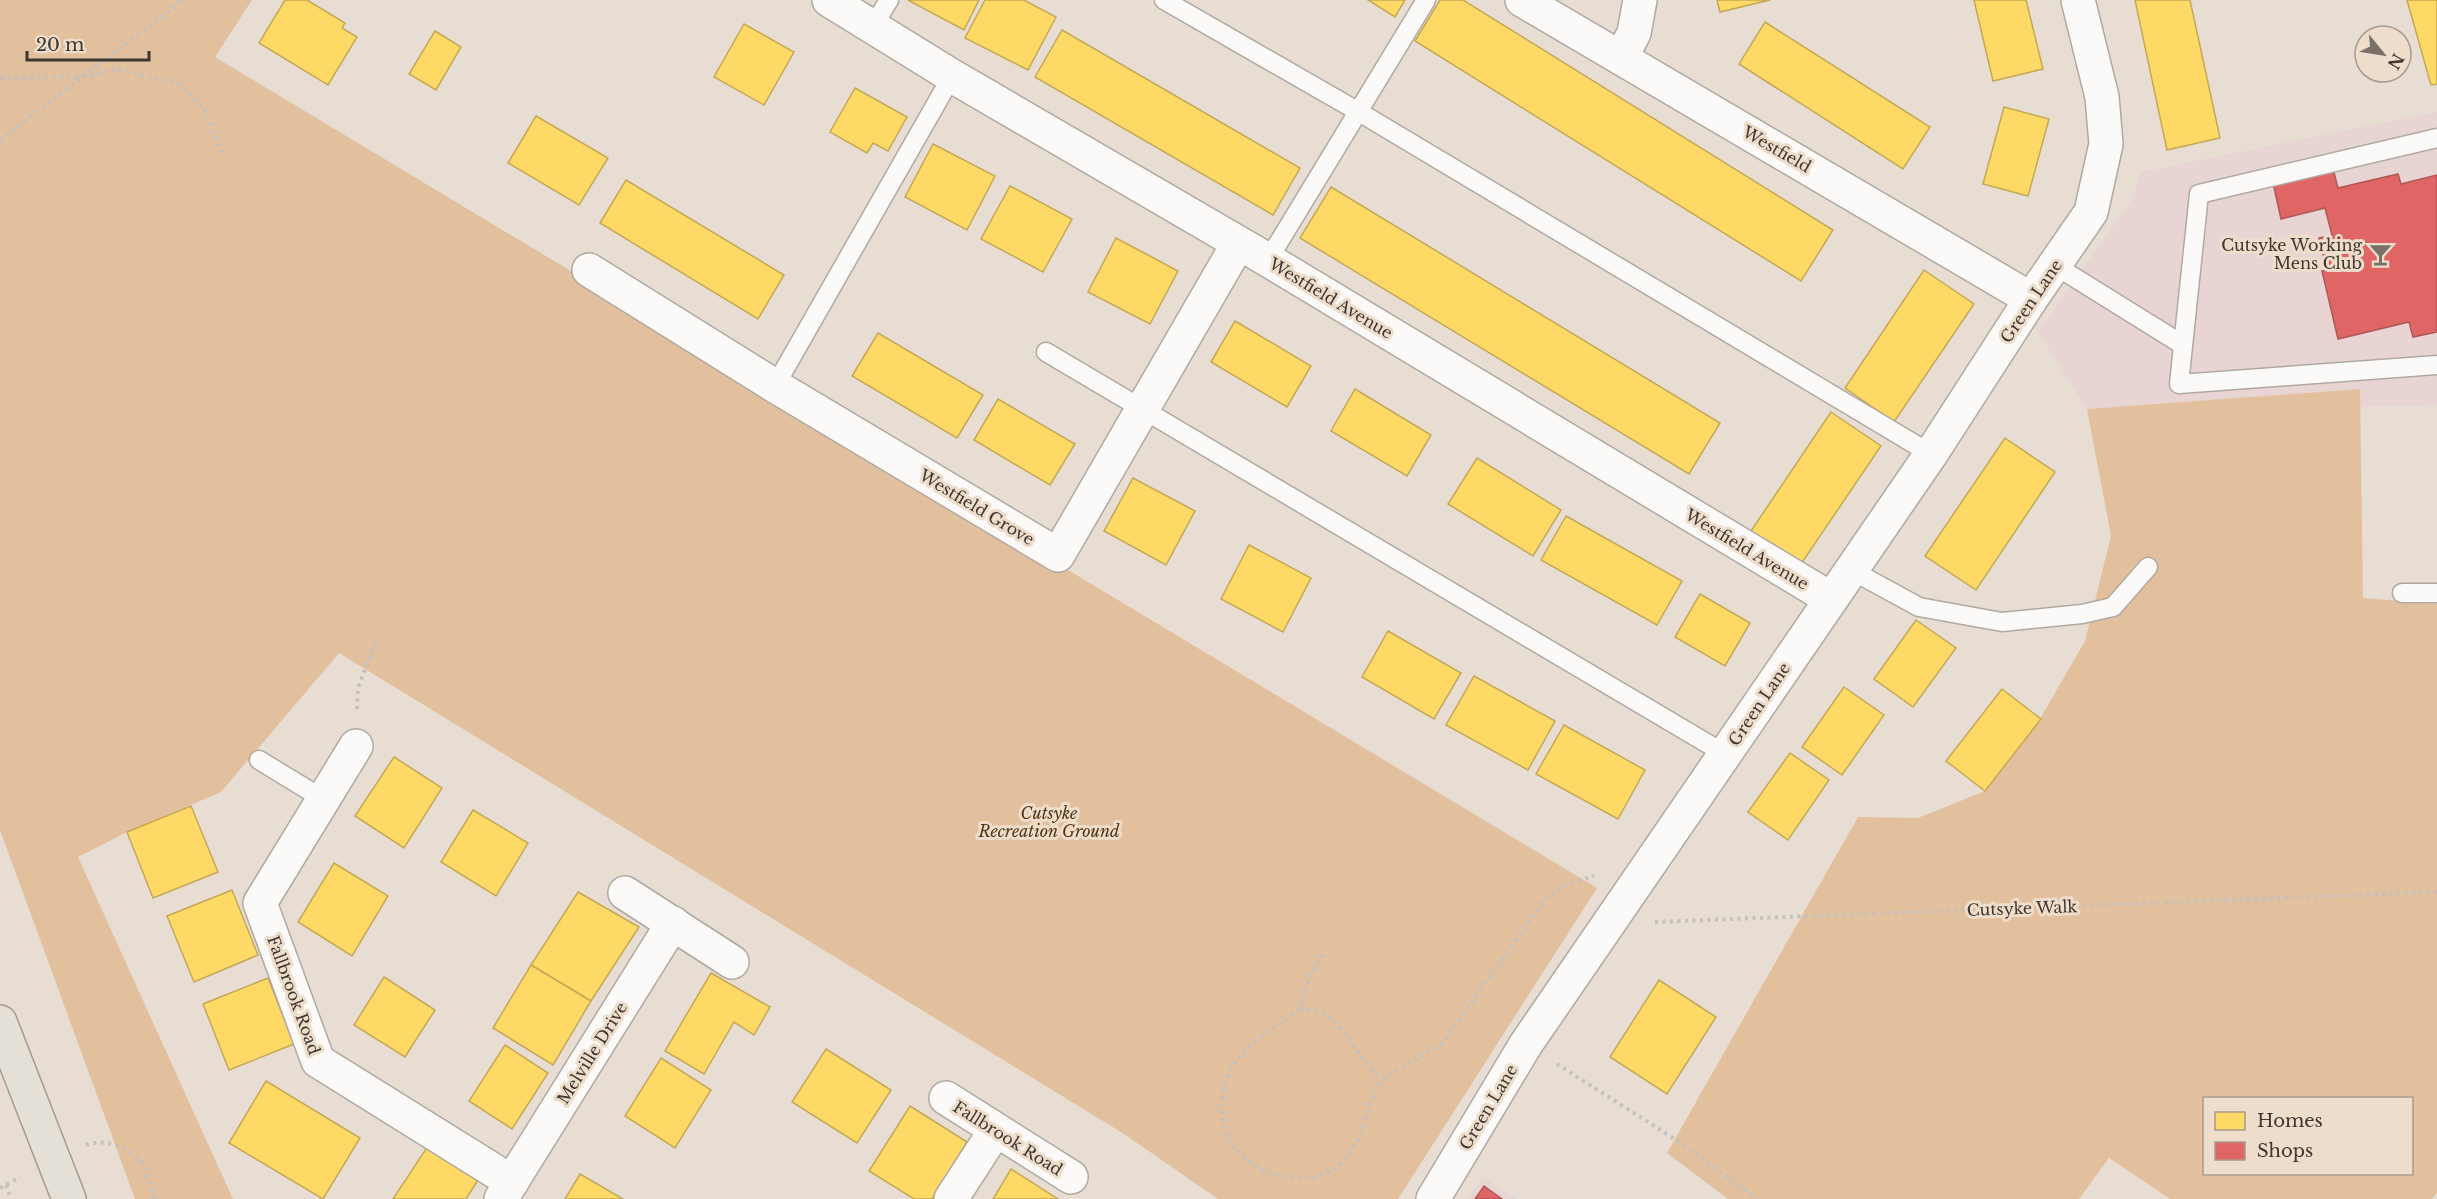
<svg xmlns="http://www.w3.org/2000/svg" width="2437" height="1199" font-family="'Libre Baskerville',serif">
<rect width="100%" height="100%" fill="#e7ddd3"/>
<!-- commercial -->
<g fill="#e8d5d3">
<path d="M2437 112V405L2359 407V389L2087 409 2038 332 2131 201 2141 172Z"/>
<path d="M1483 1177 1516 1199H1467Z"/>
</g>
<!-- green -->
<g fill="#e3c09d" fill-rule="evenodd">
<path d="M0 0H252L215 57 1597 888 1398 1199H1218L1124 1134 339 653 221 792 127 832 78 857 233 1199H135L0 830Z"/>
<path d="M2360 389 2363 598 2437 604V1193L2432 1199H2170L2109 1158 2079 1199H1728L1667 1153 1858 817 1918 818 1985 791 2040 719 2085 641 2111 536 2087 409ZM2204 1098H2412V1174H2204Z"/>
</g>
<!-- homes -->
<g fill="#ffd966" stroke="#c5a856" stroke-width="1.5">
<path d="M285 0H307L345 23 342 28 357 37 328 85 259 43Z"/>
<path d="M908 0H979L964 30Z"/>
<path d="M985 0H1024L1056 17 1028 70 965 38Z"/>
<path d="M1368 0H1405L1395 17Z"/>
<path d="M1440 0H1463L1833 230 1801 281 1415 41Z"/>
<path d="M1717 0H1770L1720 12Z"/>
<path d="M1974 0H2026L2043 69 1993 81Z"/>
<path d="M2135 0H2190L2220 138 2167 150Z"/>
<path d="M2407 0H2437V84L2431 85Z"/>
<path d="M1765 22 1930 127 1903 169 1739 64Z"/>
<path d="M744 24 794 52 764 105 714 77Z"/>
<path d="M1062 30 1300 168 1273 215 1035 77Z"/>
<path d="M435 31 461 47 436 90 409 74Z"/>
<path d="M855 88 907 117 888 151 873 143 867 153 830 132Z"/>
<path d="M2004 107 2049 119 2028 196 1983 184Z"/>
<path d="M536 116 608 158 579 205 508 163Z"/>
<path d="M933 144 995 176 967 230 905 197Z"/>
<path d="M626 180 784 275 758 319 600 223Z"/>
<path d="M1010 186 1072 219 1043 272 981 239Z"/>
<path d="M1331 187 1720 423 1689 474 1300 238Z"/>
<path d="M1116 238 1178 271 1150 324 1088 292Z"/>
<path d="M1924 270 1974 304 1894 422 1845 388Z"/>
<path d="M1235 321 1311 366 1287 407 1211 362Z"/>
<path d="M878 333 983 395 957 438 852 376Z"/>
<path d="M1355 389 1431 435 1407 476 1331 431Z"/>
<path d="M998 399 1075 444 1050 485 974 440Z"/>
<path d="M1831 412 1881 446 1801 564 1751 531Z"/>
<path d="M2005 438 2055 472 1976 590 1925 556Z"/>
<path d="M1477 458 1561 510 1533 556 1448 504Z"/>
<path d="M1133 478 1195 511 1166 565 1104 531Z"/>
<path d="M1566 516 1682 581 1657 625 1541 560Z"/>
<path d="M1249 545 1311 578 1283 632 1221 599Z"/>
<path d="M1700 594 1750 623 1725 666 1675 637Z"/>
<path d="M1916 620 1956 648 1913 707 1874 679Z"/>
<path d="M1388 631 1461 673 1434 719 1362 677Z"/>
<path d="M1474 676 1555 721 1528 770 1446 725Z"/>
<path d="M1844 687 1884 715 1842 775 1802 747Z"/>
<path d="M2002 689 2041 719 1985 791 1946 761Z"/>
<path d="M1564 725 1645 770 1618 819 1536 774Z"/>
<path d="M1790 753 1829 780 1788 840 1748 812Z"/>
<path d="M394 757 442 788 404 848 355 816Z"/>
<path d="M191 806 218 872 153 898 127 832Z"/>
<path d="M473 810 528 843 496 896 441 862Z"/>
<path d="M334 863 388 896 352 956 298 922Z"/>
<path d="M232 890 258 955 194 982 167 916Z"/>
<path d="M578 892 639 927 591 1001 531 965Z"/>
<path d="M531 965 591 1001 553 1065 493 1028Z"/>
<path d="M711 973 770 1007 754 1035 734 1022 704 1074 665 1051Z"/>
<path d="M384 977 435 1010 405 1057 354 1025Z"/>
<path d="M268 978 294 1044 229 1070 203 1004Z"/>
<path d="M1659 980 1716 1017 1667 1094 1610 1057Z"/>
<path d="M505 1045 548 1073 512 1129 469 1101Z"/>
<path d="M826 1049 891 1090 857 1143 792 1102Z"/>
<path d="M661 1058 711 1090 675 1148 625 1116Z"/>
<path d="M266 1081 360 1138 323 1199 229 1143Z"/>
<path d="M910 1106 967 1142 932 1199H914L869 1171Z"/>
<path d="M428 1146 478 1180 466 1199H393Z"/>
<path d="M1011 1169 1058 1199H993Z"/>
<path d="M580 1174 623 1199H565Z"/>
</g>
<!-- shops -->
<g fill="#e06666" stroke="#af5856" stroke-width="1.5">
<path d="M2333 169 2338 188 2398 174 2401 184 2437 175V332L2413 337 2409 322 2338 339 2322 271 2327 270 2319 238 2332 235 2325 208 2281 219 2273 183Z"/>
<path d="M1484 1186 1502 1199H1475Z"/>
</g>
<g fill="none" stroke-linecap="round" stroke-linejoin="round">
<defs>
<g id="lane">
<path d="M1164 0 1359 112 1931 454"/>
<path d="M873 26 889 0"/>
<path d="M2437 138 2199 194 2179 384 2437 365"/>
<path d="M1268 260 1426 0"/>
<path d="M2056 266 2183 345"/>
<path d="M1046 352 1725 754"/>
<path d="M775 386 952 76"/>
<path d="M1851 570 1919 607 2002 622 2082 614 2113 607 2148 567"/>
<path d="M2402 593H2437"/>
<path d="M259 760 323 799"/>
</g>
<g id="street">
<path d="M829 0 952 76 1268 260 1831 599"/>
<path d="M1522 0 2031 299"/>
<path d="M1621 58 1634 33 1640 0"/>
<path d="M589 270 775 386 1058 555 1238 244"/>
<path d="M356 746 260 903 318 1061 512 1182"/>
<path d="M625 893 732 962"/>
<path d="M946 1098 1071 1177"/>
<path d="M501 1199 673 923"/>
<path d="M951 1199 995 1131"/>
<path d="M1433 1199 1526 1044 1931 454 2031 299 2091 212 2106 144 2102 97 2078 0"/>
</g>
<path id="primary" d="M0 1022 69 1199"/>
</defs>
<!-- lane casing -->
<use href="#lane" stroke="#b0a9a1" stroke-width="21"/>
<!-- street casing -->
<use href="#street" stroke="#b0a9a1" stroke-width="36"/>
<!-- primary casing -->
<use href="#primary" stroke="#a49b89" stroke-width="36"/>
<!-- path -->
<g stroke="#c4c0bd" stroke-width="4" stroke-dasharray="3 4.5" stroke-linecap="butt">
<path d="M0 78 82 77 115 69 178 83 204 108 223 155"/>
<path d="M0 140 176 6 180 0"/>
<path d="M357 709 358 688 377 638"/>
<path d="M1655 922 2437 892"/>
<path d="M1323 955 1311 974 1300 1009 1246 1048 1232 1068 1224 1086 1221 1106 1224 1127 1231 1145 1247 1160 1265 1172 1289 1177 1313 1178 1337 1168 1359 1139 1370 1103 1380 1081 1443 1043 1545 899 1561 887 1594 876"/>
<path d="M1300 1009 1318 1011 1333 1019 1380 1081"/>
<path d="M1557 1064 1684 1145 1757 1199"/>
<path d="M86 1145C103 1138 131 1147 142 1163 148 1173 151 1188 155 1199"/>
<path d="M6 1185 11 1199"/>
<path d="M0 1188 20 1177"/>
</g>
<!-- lane -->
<use href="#lane" stroke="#fbfaf8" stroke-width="18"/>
<!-- street -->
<use href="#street" stroke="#fbfaf8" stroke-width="33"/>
<!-- primary -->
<use href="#primary" stroke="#e4e0d7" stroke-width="33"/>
</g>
<!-- icons -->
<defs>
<symbol id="bar-bare" viewBox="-9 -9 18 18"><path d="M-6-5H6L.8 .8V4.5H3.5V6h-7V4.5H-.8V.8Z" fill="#797068" stroke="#efddcb" stroke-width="2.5" paint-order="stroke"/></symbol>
</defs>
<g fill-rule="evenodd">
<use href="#bar-bare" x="2364" y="238" width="33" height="33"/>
</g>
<g text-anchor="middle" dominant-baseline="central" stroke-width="6" stroke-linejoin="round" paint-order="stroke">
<!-- street labels -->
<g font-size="16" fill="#3e362f" stroke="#efddcb">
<text transform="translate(1777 149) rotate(30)">Westfield</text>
<text transform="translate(1331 298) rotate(31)">Westfield Avenue</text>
<text transform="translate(2031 301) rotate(-56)">Green Lane</text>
<text transform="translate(977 507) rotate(31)">Westfield Grove</text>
<text transform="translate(1747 549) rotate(31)">Westfield Avenue</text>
<text transform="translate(1759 704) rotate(-56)">Green Lane</text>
<text transform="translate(2022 908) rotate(-2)">Cutsyke Walk</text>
<text transform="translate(294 995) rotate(70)">Fallbrook Road</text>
<text transform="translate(592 1053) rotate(-58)">Melville Drive</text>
<text transform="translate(1488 1107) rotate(-59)">Green Lane</text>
<text transform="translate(1008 1138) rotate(32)">Fallbrook Road</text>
</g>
<!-- poi labels -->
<g font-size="16" fill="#3e362f" stroke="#efddcb" text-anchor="end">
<text x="2362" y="245">Cutsyke Working<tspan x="2362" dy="18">Mens Club</tspan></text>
</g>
<!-- park labels -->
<g font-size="16" font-style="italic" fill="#523616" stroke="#efddcb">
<text x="1049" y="813">Cutsyke<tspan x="1049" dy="18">Recreation Ground</tspan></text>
</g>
</g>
<!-- legend -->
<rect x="2203" y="1097" width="210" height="78" fill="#efddcb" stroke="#a89a8d" stroke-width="1.5"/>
<rect x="2215" y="1112" width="30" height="18" fill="#ffd966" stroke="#a89a8d" stroke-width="1.5"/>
<text x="2257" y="1127" font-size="18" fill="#3e362f">Homes</text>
<rect x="2215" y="1142" width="30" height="18" fill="#e06666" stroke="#a89a8d" stroke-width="1.5"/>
<text x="2257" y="1157" font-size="18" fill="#3e362f">Shops</text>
<!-- north arrow -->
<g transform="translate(2383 54) rotate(120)"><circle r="28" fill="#efddcb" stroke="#a89a8d" stroke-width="1.5"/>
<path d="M0-4.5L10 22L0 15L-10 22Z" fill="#797068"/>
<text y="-9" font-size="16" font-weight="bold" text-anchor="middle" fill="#3e362f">N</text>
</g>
<!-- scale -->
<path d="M27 51v9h122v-9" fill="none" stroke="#3e362f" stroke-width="3"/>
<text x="36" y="51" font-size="18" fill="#3e362f" stroke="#efddcb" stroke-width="4.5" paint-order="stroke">20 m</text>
</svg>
